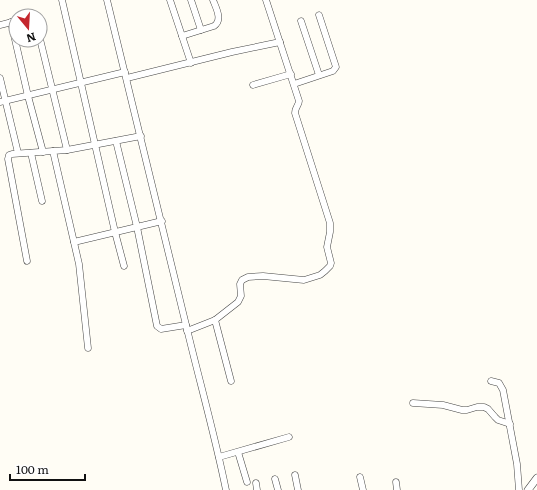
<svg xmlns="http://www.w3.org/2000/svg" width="537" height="490" font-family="Literata,serif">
<rect width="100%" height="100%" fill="#fffdf5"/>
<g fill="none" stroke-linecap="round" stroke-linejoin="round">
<defs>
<g id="minor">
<path d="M62 0 115 232 124 266"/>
<path d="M107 0C134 109 160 219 187 329 200 383 215 436 226 490"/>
<path d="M170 0 191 63"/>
<path d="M191 0 201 30"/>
<path d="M301 21 319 75"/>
<path d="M11 22 28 96 43 152"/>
<path d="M0 25 16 21"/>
<path d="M182 36 214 26C223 20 216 8 213 0"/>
<path d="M40 39 67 150"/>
<path d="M0 78 18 153"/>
<path d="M127 78 232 52 280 42"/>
<path d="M294 84 333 71 336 67 319 15"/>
<path d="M253 85 291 74"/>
<path d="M0 102 125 72"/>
<path d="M116 141 137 227 157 326 161 329 186 325"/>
<path d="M53 151 79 264 88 348"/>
<path d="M31 153 42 201"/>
<path d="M74 242 162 221"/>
<path d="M27 261 8 159 9 155 12 154 67 150 141 136"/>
<path d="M215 320 231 381"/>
<path d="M187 331 215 320 238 302 241 296 240 284 242 280 248 277 263 276 304 280 320 275 325 271 330 266 331 263 327 247 330 232V223L295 113C295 107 299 105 299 101L266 0"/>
<path d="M491 381 499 383 503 390 517 464 519 490"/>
<path d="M413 403 443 405 462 410H467L477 407H484L488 409 495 417 498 420 510 424"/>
<path d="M238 452 247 482"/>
<path d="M219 457 289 437"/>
<path d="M295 475 298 490"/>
<path d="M360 477 363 490"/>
<path d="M275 479 278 490"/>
<path d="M396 482 397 490"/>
<path d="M256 483 257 490"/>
</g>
<path id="tertiary" d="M528 490 537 478"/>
</defs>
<!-- minor casing -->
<use href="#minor" stroke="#444" stroke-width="7"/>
<!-- tertiary casing -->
<use href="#tertiary" stroke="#444" stroke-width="8"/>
<!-- minor -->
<use href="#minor" stroke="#fff" stroke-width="6"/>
<!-- tertiary -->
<use href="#tertiary" stroke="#fff" stroke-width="7"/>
</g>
<!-- north arrow -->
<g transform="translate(28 28) rotate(162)"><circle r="19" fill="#ffffff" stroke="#a0a0a0"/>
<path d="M0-3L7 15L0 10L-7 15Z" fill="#c4262e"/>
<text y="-6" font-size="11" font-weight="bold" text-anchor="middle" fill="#111111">N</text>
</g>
<!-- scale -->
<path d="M10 474v6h75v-6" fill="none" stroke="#111111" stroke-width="2"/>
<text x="16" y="474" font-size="12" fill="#111111" stroke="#ffffff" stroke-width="3" paint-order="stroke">100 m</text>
</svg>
